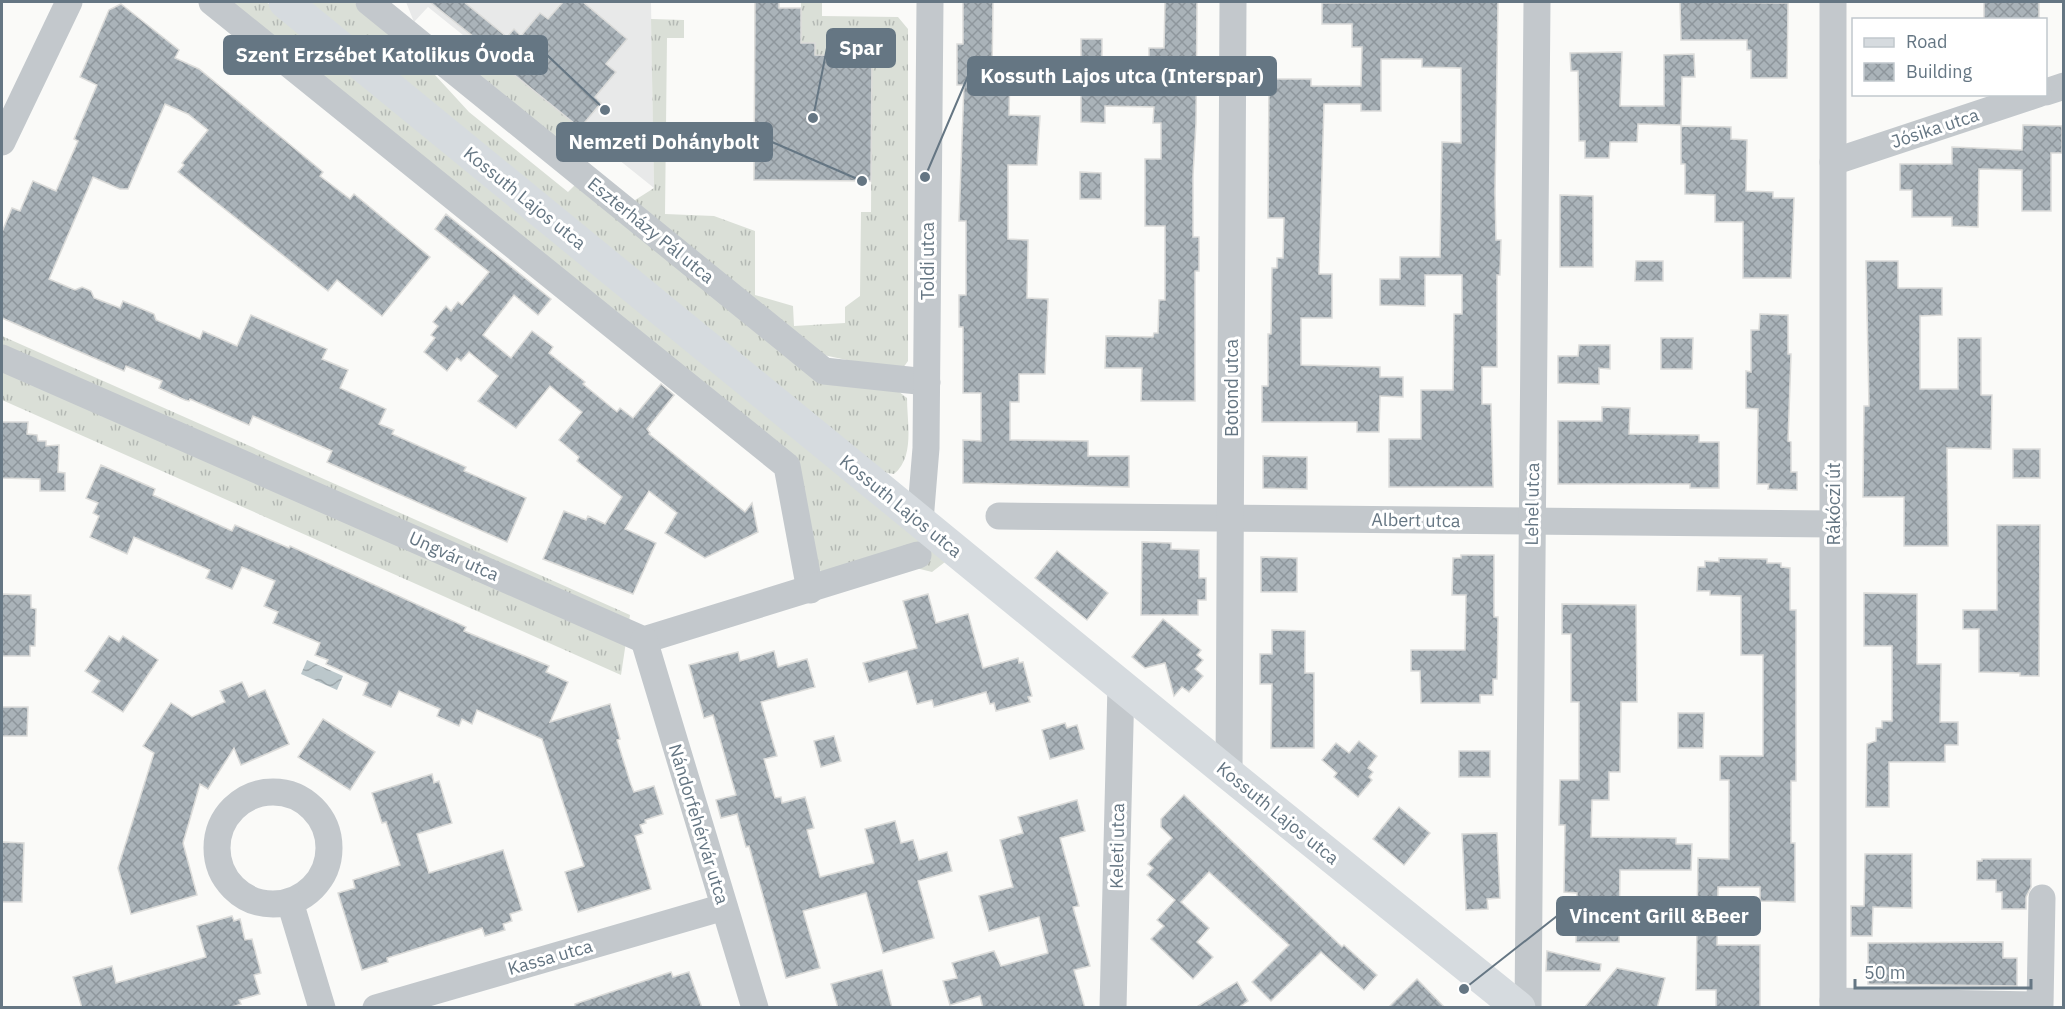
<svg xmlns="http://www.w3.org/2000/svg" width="2065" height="1009" font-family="'IBM Plex Sans',sans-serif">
<defs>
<pattern id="grass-tufts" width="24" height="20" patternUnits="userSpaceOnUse" patternTransform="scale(1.5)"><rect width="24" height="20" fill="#dadfd7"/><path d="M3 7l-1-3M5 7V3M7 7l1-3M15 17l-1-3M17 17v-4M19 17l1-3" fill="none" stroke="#b4b9b4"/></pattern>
<pattern id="water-waves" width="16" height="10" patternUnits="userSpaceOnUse" patternTransform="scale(1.5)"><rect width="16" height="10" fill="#bbc7cb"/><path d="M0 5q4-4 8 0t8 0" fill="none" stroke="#9ca6aa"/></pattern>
<pattern id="building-cross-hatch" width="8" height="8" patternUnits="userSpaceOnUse" patternTransform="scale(1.5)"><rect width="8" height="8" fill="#aab3b9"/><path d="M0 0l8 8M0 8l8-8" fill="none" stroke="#8e969c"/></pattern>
</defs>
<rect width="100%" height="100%" fill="#fafaf8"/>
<!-- built -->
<path fill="#e8e9e9" d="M406 2H651L654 188 428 7 414 22Z"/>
<!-- grass -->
<g fill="url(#grass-tufts)">
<path d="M223 2H266L283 14 945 562 932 572 912 567 831 575 819 570 788 455Z"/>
<path d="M310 2H354L424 63 469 112 568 192 576 184 805 369 898 391 907 398C907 422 915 457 894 474L881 472Z"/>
<path d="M801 2H822V16L898 17 908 29V361L903 368 893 370 819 354 632 202 654 188 651 19 684 20V38H667L665 214 714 216 755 231V295L793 306 794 326 845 323V307L860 296 861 212H871L872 56 815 55V43H801Z"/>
<path d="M491 56 580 128 566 146 479 74Z"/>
<path d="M2 336 630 615 621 675 2 400Z"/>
</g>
<!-- water -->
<path fill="url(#water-waves)" d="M307 660 343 676 337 690 301 674Z"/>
<!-- building -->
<g fill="url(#building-cross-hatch)" stroke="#dcdcda" stroke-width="1.5">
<path d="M430 2H464L507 37 514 29 521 36 540 13 548 19 563 2H583L627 39 606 64 616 72 595 97 601 103 580 128 491 56 494 53Z"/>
<path d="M755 2H779V8H801V43H815V55L872 56 871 181 754 180Z"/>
<path d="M963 2H993L992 70H1010L1009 115 1040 116 1037 165H1008V239L1028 240 1027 298 1048 299 1045 374H1019V402H1010V440L1088 441V456H1129V487L963 483V440L981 441V393H963V327H959V295H966V221H959L964 85H957V44H963Z"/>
<path d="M1165 2H1197L1196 123 1193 175V237H1199V271H1195V401H1141L1142 368H1105L1106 336 1153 337 1154 333H1158L1159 300H1165V226H1145V159H1161V123H1153L1154 107 1105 106V123L1081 122V39H1102V73H1105V82L1149 83V48H1164Z"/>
<path d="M1498 2 1495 193 1496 240H1501L1500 275H1497V367H1482V404H1491L1493 487H1389V439H1421V390H1453L1454 314H1462V275H1425V306L1380 305V279H1400V257H1440L1442 142 1461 143V68L1422 67V59H1381V111H1361V104H1324L1319 274H1332V318H1301V365L1380 367V377H1403V397L1380 396 1379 432H1357V422H1262V386H1268V334H1271L1272 268H1277V258H1283L1284 218H1268L1269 79H1311V86H1361L1362 47H1352V24H1322V3Z"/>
<path d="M1680 2 1788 3 1787 78H1751V50H1747V40H1681Z"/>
<rect x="1984" y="2" width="55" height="18"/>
<path d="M121 4 179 50 175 58 199 69 323 172 320 176 350 199 354 194 430 257 382 316 337 280 328 291 178 172 184 165 182 163 208 130 188 114 165 104 128 189H120L93 177 49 279 75 290 82 287 91 291 94 298 120 308 123 301 154 314 156 320 200 339 203 331 237 346 251 315 327 349 322 359 348 370 340 388 386 409 379 424 394 430 392 434 466 467 464 471 526 498 507 542 327 462 332 451 253 416 249 425 190 399 189 401 185 400 159 388 162 381 126 366 124 371 2 318V232L12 208 20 211 33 181 56 191 78 141 74 139 97 85 80 77 109 10Z"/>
<path d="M1622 52 1620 106H1664V55L1694 54 1695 77H1682L1681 125 1638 124 1637 142H1610L1609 158H1585V141H1579L1578 71H1571L1570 53Z"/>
<path d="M2023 125 2062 126V153H2051V211H2022V170L1979 169 1978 227 1952 226V217H1912V190H1900V164H1952V147L2022 150Z"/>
<path d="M1681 126 1731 127V139L1747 140 1746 191 1773 192V198H1794L1791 278H1743V222H1715V195L1685 194V164H1681Z"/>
<path d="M1080 172 1101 173V199H1080Z"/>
<path d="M1560 195 1593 196V267H1560Z"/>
<path d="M446 214 551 299 538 315 514 295 483 335 511 358 532 331 553 347 549 353 585 382 583 384 617 412 620 408 633 418 661 384 674 395 647 429 650 433 649 434 745 512 752 503 758 532 705 558 665 533 677 513 649 491 625 529 656 543 633 594 543 559 564 511 586 520 588 516 605 524 622 497 577 461 579 457 559 440 582 412 550 386 516 428 478 401 498 376 469 352 461 361 457 358 447 371 424 352 435 338 431 335 438 326 433 322 446 306 451 311 458 302 462 305 489 272 435 229Z"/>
<path d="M1636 261H1663V281H1635Z"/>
<path d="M1866 261H1898V288H1942V315L1920 316V389H1958V338H1981V395H1992L1991 449 1947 448 1948 546H1904V497H1863L1864 406H1869Z"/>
<path d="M1760 314 1788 315V354H1791L1788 441 1791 442V472H1797V490L1768 489 1769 484H1757L1758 409 1746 408V371L1751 372V330H1759Z"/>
<path d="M1661 338H1693L1692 369H1661Z"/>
<path d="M1579 345H1610V369L1599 368V384L1558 383V356H1578Z"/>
<path d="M1602 407 1630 408 1629 434 1699 435V442H1719V488H1690V484H1558V421H1602Z"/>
<path d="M2 422H28L27 434 37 435 38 441H46V446L59 445 58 472 65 473V491H40V479L2 478Z"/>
<rect x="2013" y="449" width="27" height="29"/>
<path d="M1263 456 1307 457V489L1263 488Z"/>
<path d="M101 465 155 489 153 495 232 531 235 525 289 548 290 546 466 627 464 631 549 666 546 672 568 682 550 722 610 704 620 739 617 740 631 785 634 792 654 786 663 814 645 820 646 823 640 825 643 833 635 836 651 889 578 912 565 872 584 866 542 739 477 710 472 724 462 719 459 726 437 716 440 709 399 691 391 707 363 695 368 683 326 664 328 660 315 655 320 643 273 623 278 612 264 606 275 581 242 567 232 589 206 578 210 570 134 537 127 554 90 537 99 516 93 513 98 503 86 498Z"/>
<path d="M1997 525H2040L2039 676H2020V673L1979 672V629H1963V610H1997Z"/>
<path d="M1142 542 1171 543V549L1199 550V578H1206V600H1198V615H1141Z"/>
<path d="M1057 551 1108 593 1087 620 1035 578Z"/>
<path d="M1461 555H1494V617H1498L1497 679H1493V695H1480V703H1421L1420 671H1411V650H1465L1466 595H1452L1453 558H1461Z"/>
<path d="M1261 557 1297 558V592H1261Z"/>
<path d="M1719 558 1767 559V563H1781V567L1790 568V610H1796V781H1791V843H1795V902L1760 901V887H1718L1717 945H1760V1008H1716V990H1696L1698 858 1729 859V780H1720V756H1763V655H1741V596L1710 595V591H1697L1698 567H1705V561L1719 562Z"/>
<path d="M1864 593 1917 594V664H1941L1940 722H1958V745H1945V762H1889V807H1866L1867 744 1876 741V728H1882V721H1892V646H1864Z"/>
<path d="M2 594 31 595V608L36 609 35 646H30V656H2Z"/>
<path d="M928 594 936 623 968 614 983 668 1018 658 1019 663 1023 662 1032 696 1028 697 1030 702 996 711 994 703 990 704 986 692 934 707 932 700 917 704 907 671 869 682 863 663 917 648 903 601Z"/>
<path d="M1562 604 1636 605 1637 702H1621L1620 772H1609V800H1592L1591 837 1676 838V844H1692L1691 870H1620L1619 942H1576L1577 893 1564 892 1565 825H1559L1560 780H1579V702H1571V634H1562Z"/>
<path d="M1163 619 1201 650 1197 655 1203 660 1195 669 1203 676 1189 692 1182 687 1174 696 1165 663 1145 668 1132 657Z"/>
<path d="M1272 630 1305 631V673H1314V748H1271L1272 684H1260V654H1272Z"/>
<path d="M109 636 119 642 123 636 158 660 123 712 92 692 100 681 85 671Z"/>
<path d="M774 651 778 667 807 659 815 687 761 702 777 756 764 759 775 798 781 797 782 803 805 797 814 828 807 830 820 877 874 863 865 829 895 821 901 843 913 840 919 860 947 852 952 871 918 881 934 938 883 953 866 893 803 911 820 968 786 978 749 846 746 847 737 814 721 818 716 800 736 795 713 715 704 718 689 665 738 652 740 661Z"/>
<path d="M242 682 249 697 265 690 289 744 241 765 234 748 208 789 200 784 183 843 197 895 131 914 118 868 154 753 143 746 171 703 192 717 225 702 220 691Z"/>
<path d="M2 707H28L27 736H2Z"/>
<path d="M1678 713H1704L1703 748H1678Z"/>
<path d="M323 719 375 752 350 790 298 757Z"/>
<path d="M1065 723 1067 728 1077 725 1084 749 1050 759 1042 730Z"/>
<path d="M834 736 841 761 821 767 814 741Z"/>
<path d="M1359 741 1377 756 1368 768 1373 772 1369 777 1372 780 1358 797 1334 777 1337 773 1322 760 1336 743 1349 753Z"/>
<rect x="1459" y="751" width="31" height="26"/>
<path d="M432 774 434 783 439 781 452 823 417 834 429 873 503 850 522 910 510 914 512 921 503 924 505 930 485 936 482 928 387 958 388 962 362 970 338 893 355 888 353 880 400 865 386 822 382 823 372 793Z"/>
<path d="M1184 795 1342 947 1344 945 1377 975 1364 990 1321 952 1271 1001 1252 982 1289 945 1209 872 1181 902 1209 928 1197 942 1213 957 1193 979 1151 939 1164 926 1157 920 1175 900 1147 875 1153 868 1148 864 1172 838 1161 827V819Z"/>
<path d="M1077 800 1085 831 1060 838 1079 906 1073 907 1090 966 1074 970 1085 1008H983L980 996 950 1005 943 981 957 978 952 963 994 951 1001 966 1048 953 1039 917 989 931 979 896 1013 887 1000 840 1023 833 1018 817Z"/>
<path d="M1399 807 1430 833 1404 865 1373 839Z"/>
<path d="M1497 833 1500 898 1487 899 1488 909 1466 910 1462 834Z"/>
<path d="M2 842 24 843 22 902H2Z"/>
<path d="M1865 854H1912V908L1873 907 1872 936H1851V906H1864Z"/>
<path d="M1982 859H2031V887L2026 897V909H2002V892H1996V880H1977V861H1982Z"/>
<path d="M232 916 234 921 240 919 245 940 252 939 261 973 254 975 260 994 239 1000 241 1004 229 1008H82L73 977 112 966 116 983 206 957 197 926Z"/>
<path d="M2003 942V958H2017V986L1868 984V943Z"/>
<path d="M1547 951 1601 964 1600 971H1546Z"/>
<path d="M1617 968 1665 978 1657 1008H1584Z"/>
<path d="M882 970 892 1008H838L831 984Z"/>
<path d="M671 972 673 977 689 972 702 1008H575V1004Z"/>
<path d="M1417 979 1445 1008H1388Z"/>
<path d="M1237 982 1248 1001 1238 1008H1195Z"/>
</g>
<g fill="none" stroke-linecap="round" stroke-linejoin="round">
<!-- street -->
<g stroke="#c3c8cc" stroke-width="27">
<path d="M212 2 787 466 810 590"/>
<path d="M369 2 824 371 927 382"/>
<path d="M2046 92 2064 86"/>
<path d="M2 142 69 2"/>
<path d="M1833 162 2038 94"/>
<path d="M2 358 644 640 918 555"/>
<path d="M999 516 1833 524"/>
<path d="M920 521 926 448 930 2"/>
<path d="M644 640 755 1008"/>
<path d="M1229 774 1233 2"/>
<circle cx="273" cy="848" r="56"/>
<path d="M290 902 322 1008"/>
<path d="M1833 1001 2040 1005 2042 898"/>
<path d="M376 1008 724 907"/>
<path d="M1113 1008 1121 685"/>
<path d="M1528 1008 1537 2"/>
<path d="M1833 1008V2"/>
</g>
<!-- secondary -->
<path stroke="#d6dbdf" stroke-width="33" d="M285 2 1229 774 1519 1008"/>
</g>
<g text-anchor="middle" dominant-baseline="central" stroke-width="6" stroke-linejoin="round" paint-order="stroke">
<!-- street labels -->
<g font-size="18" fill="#657683" stroke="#fff">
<text transform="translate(1935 128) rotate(-18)">Jósika utca</text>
<text transform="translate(525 198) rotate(39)">Kossuth Lajos utca</text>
<text transform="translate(651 230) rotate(39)">Eszterházy Pál utca</text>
<text transform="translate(927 261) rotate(-90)">Toldi utca</text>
<text transform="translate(1231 388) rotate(-90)">Botond utca</text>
<text transform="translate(1532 504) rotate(-89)">Lehel utca</text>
<text transform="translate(1833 504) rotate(-90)">Rákóczi út</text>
<text transform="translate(901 506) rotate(39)">Kossuth Lajos utca</text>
<text transform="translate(1416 520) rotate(1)">Albert utca</text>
<text transform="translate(454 556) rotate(24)">Ungvár utca</text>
<text transform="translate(1278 813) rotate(39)">Kossuth Lajos utca</text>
<text transform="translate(699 824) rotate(73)">Nándorfehérvár utca</text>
<text transform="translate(1117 846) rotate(-89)">Keleti utca</text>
<text transform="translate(550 957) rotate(-16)">Kassa utca</text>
</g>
</g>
<!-- callouts -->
<path fill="none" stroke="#657683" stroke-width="2" d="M813 118L827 48M605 110L547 55M925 177L968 76M862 181L772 142M1464 989L1557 916"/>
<g fill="#657683" stroke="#fff" stroke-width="2">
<circle cx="813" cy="118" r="6"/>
<circle cx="605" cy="110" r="6"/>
<circle cx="925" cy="177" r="6"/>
<circle cx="862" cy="181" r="6"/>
<circle cx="1464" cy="989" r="6"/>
</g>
<g fill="#657683" stroke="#657683" stroke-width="2">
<rect x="827" y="29" width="68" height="38" rx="6"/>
<rect x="224" y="36" width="323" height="38" rx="6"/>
<rect x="968" y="57" width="308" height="38" rx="6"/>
<rect x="557" y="123" width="215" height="38" rx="6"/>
<rect x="1557" y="897" width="203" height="38" rx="6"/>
</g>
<g font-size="20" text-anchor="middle" font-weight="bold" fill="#fff">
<text x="861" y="55">Spar</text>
<text x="385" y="62">Szent Erzsébet Katolikus Óvoda</text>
<text x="1122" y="83">Kossuth Lajos utca (Interspar)</text>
<text x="664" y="149">Nemzeti Dohánybolt</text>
<text x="1659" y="923">Vincent Grill &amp;Beer</text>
</g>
<!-- border -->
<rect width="2065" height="1009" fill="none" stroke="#657683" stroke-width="6"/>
<!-- legend -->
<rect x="1852" y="18" width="195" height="78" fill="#ffffff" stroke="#c1c8cd" stroke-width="1.5"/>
<rect x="1864" y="38" width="30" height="9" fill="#d6dbdf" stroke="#c1c8cd" stroke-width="1.5"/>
<text x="1906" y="48" font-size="18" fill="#657683">Road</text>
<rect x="1864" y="63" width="30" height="18" fill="url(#building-cross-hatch)" stroke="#c1c8cd" stroke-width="1.5"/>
<text x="1906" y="78" font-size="18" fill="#657683">Building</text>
<!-- scale -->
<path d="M1855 979v9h176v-9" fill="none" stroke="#657683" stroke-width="3"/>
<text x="1864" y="979" font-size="18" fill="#657683" stroke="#ffffff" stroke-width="4.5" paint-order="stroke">50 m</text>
</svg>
